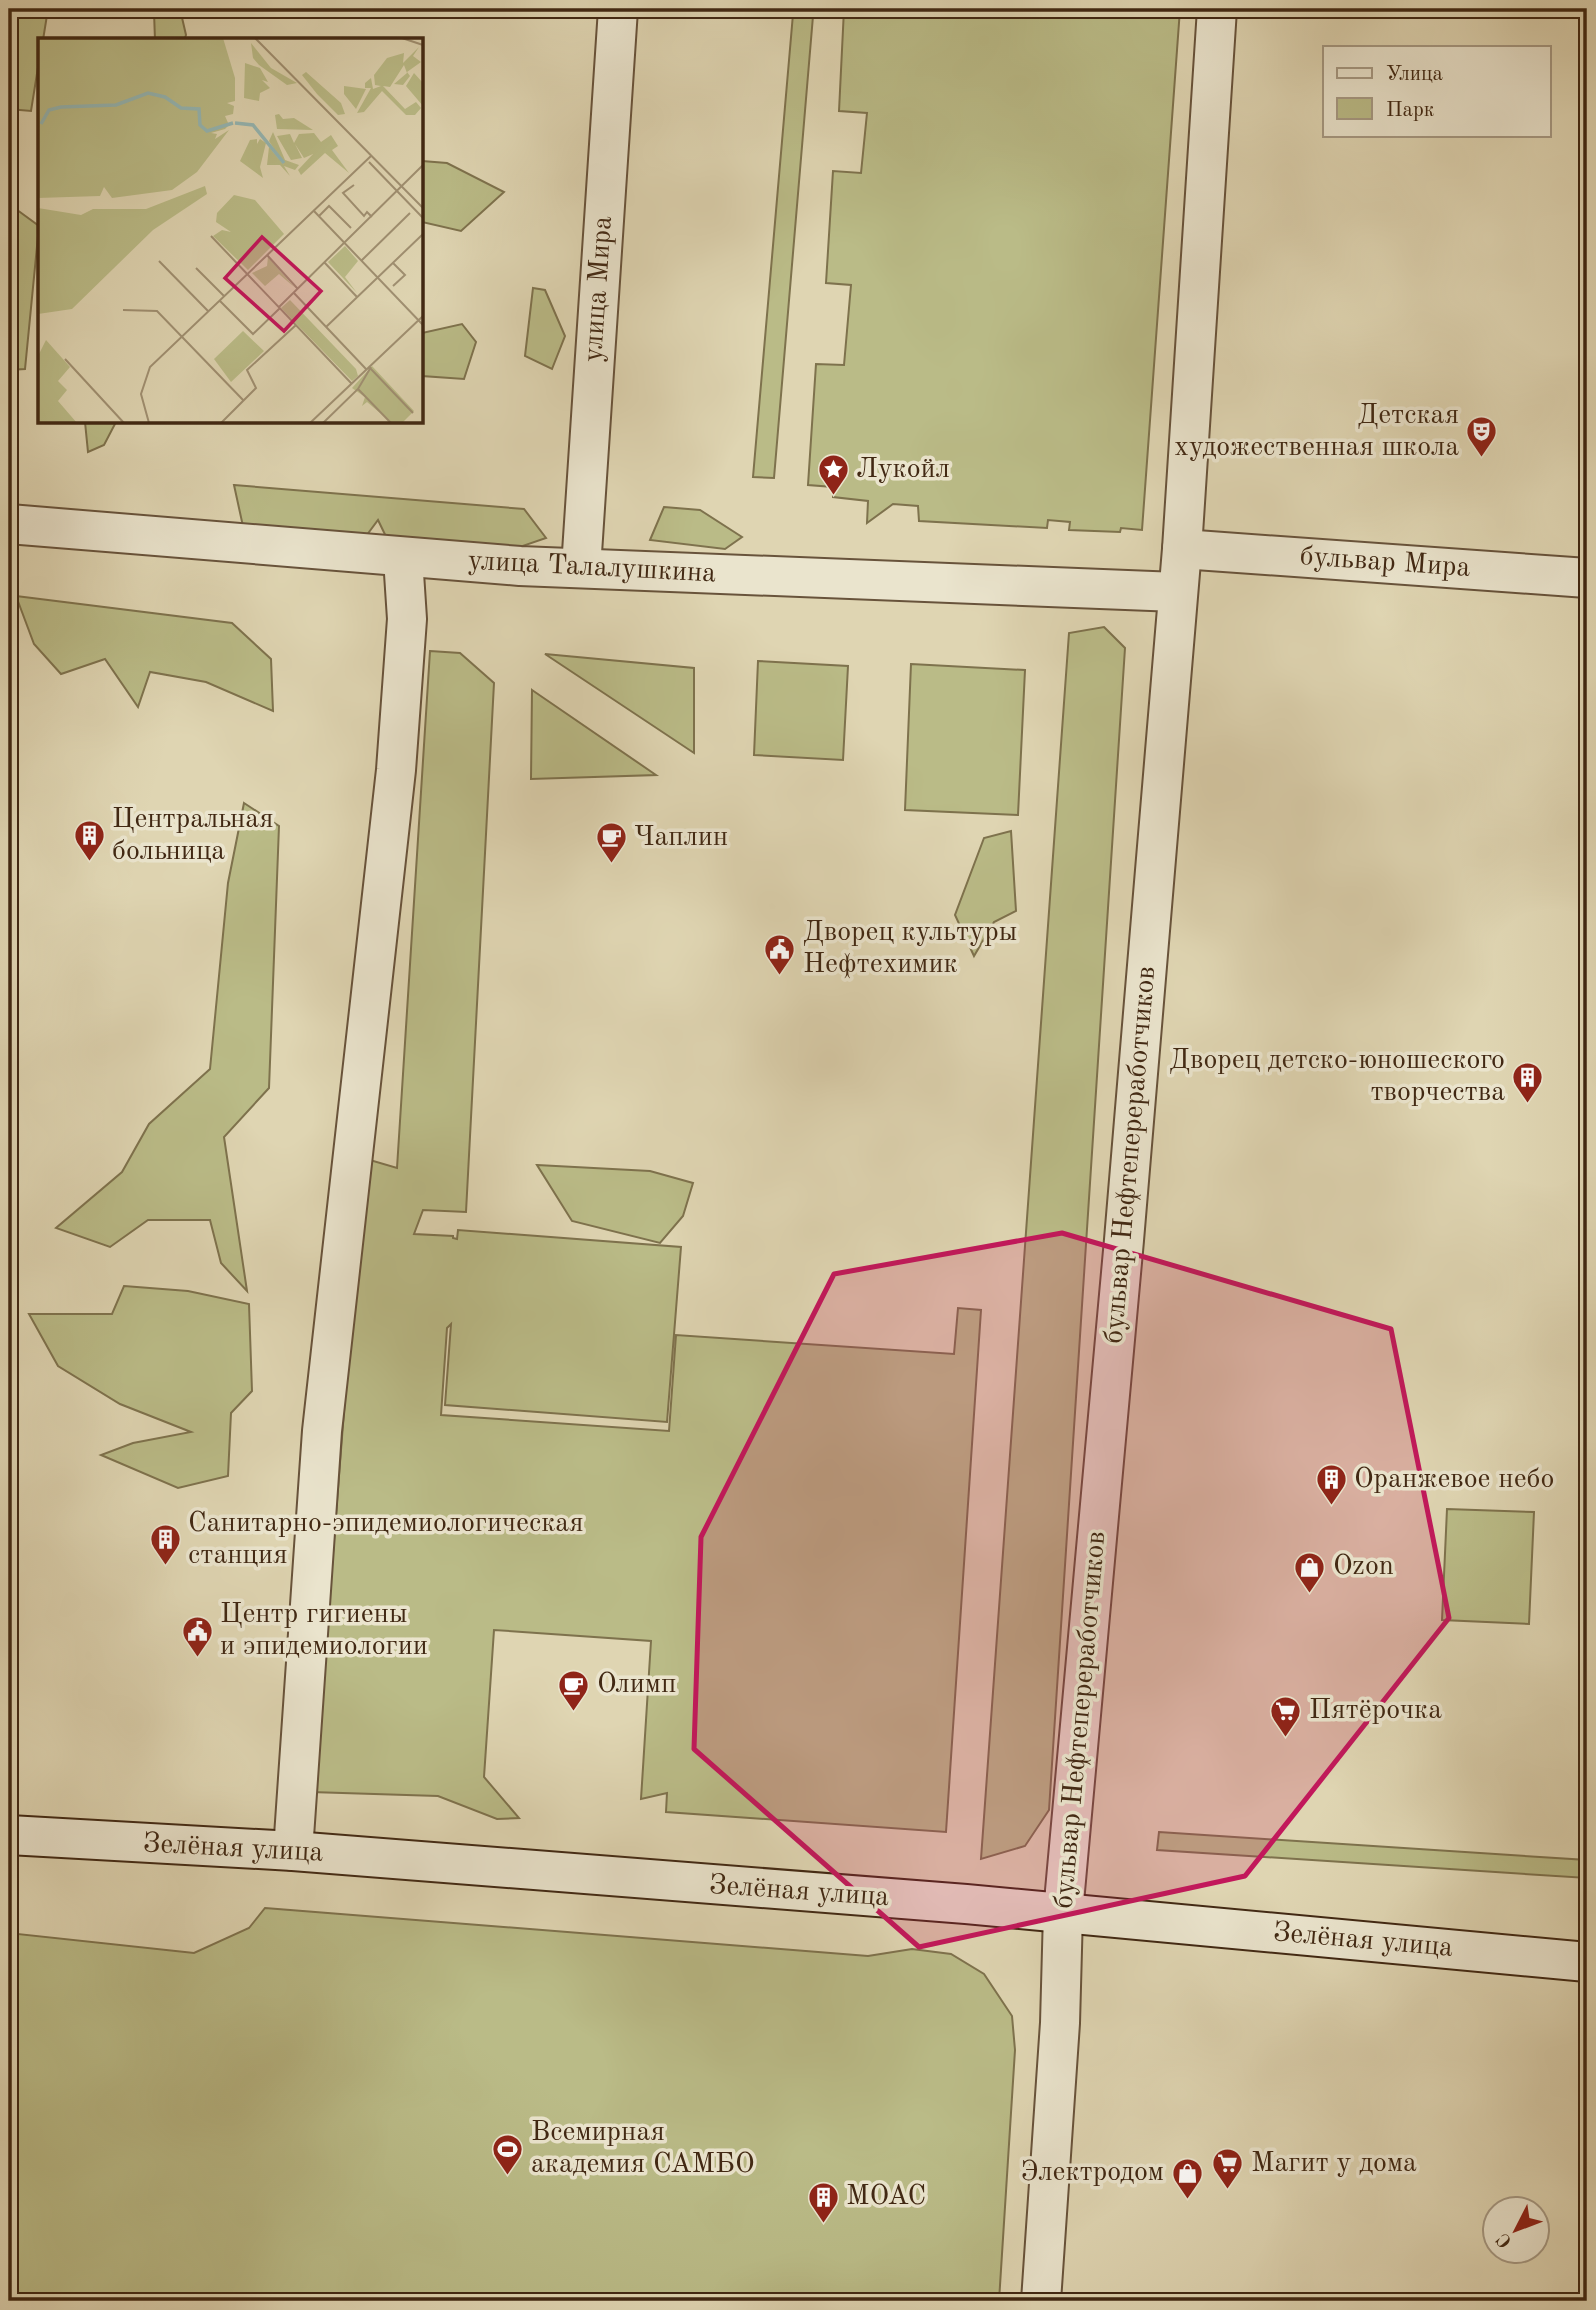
<svg xmlns="http://www.w3.org/2000/svg" width="1596" height="2310" font-family="'Old Standard TT',serif">
<rect width="100%" height="100%" fill="#dfd5b2"/>
<filter id="stains"><feTurbulence type="fractalNoise" baseFrequency=".00286" numOctaves="4"/><feColorMatrix values="0 0 0 0 .2 0 0 0 0 .09 0 0 0 0 .02 0 0 0 .5 -.17"/></filter>
<radialGradient id="worn" r=".72"><stop offset=".6" stop-color="#630" stop-opacity="0"/><stop offset="1" stop-color="#630" stop-opacity=".3"/></radialGradient>
<!-- green -->
<g fill="#babb87" stroke="#7e724d" stroke-width="2">
<path d="M9 9H48L43 40H40V55L31 111 9 109Z"/>
<path d="M165 9H180L186 35 184 40H155L154 12Z"/>
<path d="M844 9H1180L1142 530 1121 528 1120 532 1069 530 1070 522 1048 520 1047 528 919 521 918 506 893 504 867 523 868 501 833 497V487L808 485 816 364 844 365 851 285 826 283 833 171 861 173 867 113 839 111Z"/>
<path d="M793 14 813 16 774 478 753 477Z"/>
<path d="M422 161 447 163 504 192 461 231 422 222Z"/>
<path d="M9 204 39 226 25 369 9 370Z"/>
<path d="M533 288 545 290 565 336 552 369 525 356Z"/>
<path d="M462 324 476 342 464 379 422 376V333Z"/>
<path d="M85 422H116L104 445 88 452Z"/>
<path d="M234 485 524 509 546 538 502 553 392 549 378 520 355 551 244 531Z"/>
<path d="M664 507 700 510 742 537 725 549 650 540Z"/>
<path d="M16 596 232 623 271 659 273 711 206 682 150 672 138 707 105 659 61 674 34 644Z"/>
<path d="M1104 627 1125 648 1049 1810 1025 1846 981 1859 1069 633Z"/>
<path d="M430 651 460 653 494 683 466 1212 423 1210 414 1234 453 1236V1238L457 1239 458 1230 681 1247 667 1422 445 1405 451 1324 447 1328 441 1415 669 1431 676 1335 954 1354 958 1308 981 1310 946 1832 666 1812 667 1793 641 1799 651 1641 494 1630 484 1777 519 1818 497 1819 438 1796 311 1792 332 1566 358 1231 370 1160 397 1168Z"/>
<path d="M545 654 694 668V753Z"/>
<path d="M758 661 848 666 843 760 754 755Z"/>
<path d="M911 664 1025 670 1018 815 905 810Z"/>
<path d="M532 690 656 775 531 779Z"/>
<path d="M244 803 279 826 269 1088 224 1137 247 1291 221 1263 210 1220H148L110 1247 56 1228 122 1172 149 1124 210 1069 228 883Z"/>
<path d="M1011 831 1016 911 994 922 974 956 955 915 984 838Z"/>
<path d="M537 1165 650 1171 693 1183 683 1216 660 1243 572 1221Z"/>
<path d="M124 1286 188 1291 249 1304 252 1391 231 1413 228 1476 178 1488 101 1455 133 1443 191 1432 120 1404 58 1366 29 1314H112Z"/>
<path d="M1447 1509 1534 1512 1529 1624 1442 1620Z"/>
<path d="M1159 1832 1587 1860V1878L1157 1850Z"/>
<path d="M265 1908 868 1956 912 1949 951 1954 984 1974 1012 2016 1015 2050 999 2301H9V1933L194 1953 249 1928Z"/>
</g>
<g fill="none" stroke-linecap="round" stroke-linejoin="round">
<defs>
<g id="minor">
<path d="M9 524 520 566 1177 592"/>
<path d="M1182 549 1587 578"/>
<path d="M581 568 618 9"/>
<path d="M293 1851 322 1431 396 770 407 619 403 558"/>
<path d="M1041 2301 1060 2023 1063 1913"/>
</g>
<path id="tertiary" d="M1063 1913 1124 1240 1182 549 1217 9"/>
<path id="secondary" d="M9 1835 293 1851 966 1904 1587 1962"/>
</defs>
<!-- minor casing -->
<use href="#minor" stroke="#68533b" stroke-width="42"/>
<!-- tertiary casing -->
<use href="#tertiary" stroke="#68533b" stroke-width="42"/>
<!-- secondary casing -->
<use href="#secondary" stroke="#412813" stroke-width="42"/>
<!-- minor -->
<use href="#minor" stroke="#eae4cd" stroke-width="38"/>
<!-- tertiary -->
<use href="#tertiary" stroke="#eae4cd" stroke-width="38"/>
<!-- secondary -->
<use href="#secondary" stroke="#eae4cd" stroke-width="38"/>
</g>
<!-- marked area -->
<path fill="#c2185b" fill-opacity="0.2" stroke="#c2185b" stroke-width="5" stroke-linejoin="round" d="M1062 1233 1391 1329 1449 1618 1245 1876 919 1947 694 1749 701 1537 834 1274Z"/>
<!-- icons -->
<defs>
<symbol id="theatre-pin" viewBox="-11 -11 22 30"><path d="M0 17L-7.5 6A9.5 9.5 0 1 1 7.5 6Z" fill="#8f2418" stroke="#eae4cd"/><path d="M-5-5.5Q0-4 5-5.5V0Q5 5 0 6Q-5 5-5 0ZM-3.3-2.5H-1v1.5H-3.3ZM1-2.5H3.3v1.5H1ZM-2.8 1Q0 5.5 2.8 1Z" fill="#fff"/></symbol>
<symbol id="sight-pin" viewBox="-11 -11 22 30"><path d="M0 17L-7.5 6A9.5 9.5 0 1 1 7.5 6Z" fill="#8f2418" stroke="#eae4cd"/><path d="M0-6L1.8-2.2L6-1.7L2.9 1.2L3.7 5.4L0 3.3L-3.7 5.4L-2.9 1.2L-6-1.7L-1.8-2.2Z" fill="#fff"/></symbol>
<symbol id="building-pin" viewBox="-11 -11 22 30"><path d="M0 17L-7.5 6A9.5 9.5 0 1 1 7.5 6Z" fill="#8f2418" stroke="#eae4cd"/><path d="M-4-6H4V6H1V3H-1V6H-4ZM-2.5-4.3h1.7v1.8h-1.7ZM.8-4.3h1.7v1.8H.8ZM-2.5-1h1.7V.8h-1.7ZM.8-1h1.7V.8H.8Z" fill="#fff"/></symbol>
<symbol id="cafe-pin" viewBox="-11 -11 22 30"><path d="M0 17L-7.5 6A9.5 9.5 0 1 1 7.5 6Z" fill="#8f2418" stroke="#eae4cd"/><path d="M-5.5-4.5H6V0H3Q3 3.5 0 3.5H-2.5Q-5.5 3.5-5.5 0ZM3-3.2v2h1.7v-2ZM-6 4.5H4V6H-6Z" fill="#fff"/></symbol>
<symbol id="civic-pin" viewBox="-11 -11 22 30"><path d="M0 17L-7.5 6A9.5 9.5 0 1 1 7.5 6Z" fill="#8f2418" stroke="#eae4cd"/><path d="M-.6-6.5H3V-4.5H.6V-3L4-1V1h2V6H-6V1h2V-1L-.6-3ZM-1.2 2.5V6h2.4V2.5Z" fill="#fff"/></symbol>
<symbol id="shop-pin" viewBox="-11 -11 22 30"><path d="M0 17L-7.5 6A9.5 9.5 0 1 1 7.5 6Z" fill="#8f2418" stroke="#eae4cd"/><path d="M-5-2.5h2.3a2.7 3.5 0 0 1 5.4 0H5L5.5 6h-11ZM-1.5-2.5h3a1.5 2.3 0 0 0-3 0Z" fill="#fff"/></symbol>
<symbol id="supermarket-pin" viewBox="-11 -11 22 30"><path d="M0 17L-7.5 6A9.5 9.5 0 1 1 7.5 6Z" fill="#8f2418" stroke="#eae4cd"/><path d="M-6-5.5h2.5l.6 2H6L4.5 2H-2.5L-4.4-4H-6ZM-1.5 3.2a1.3 1.3 0 1 0 .1 0ZM3 3.2a1.3 1.3 0 1 0 .1 0Z" fill="#fff"/></symbol>
<symbol id="stadium-pin" viewBox="-11 -11 22 30"><path d="M0 17L-7.5 6A9.5 9.5 0 1 1 7.5 6Z" fill="#8f2418" stroke="#eae4cd"/><path d="M0-5a6.5 5 0 1 0 0 10a6.5 5 0 1 0 0-10ZM-3.5-1.8h7v3.6h-7Z" fill="#fff"/></symbol>
</defs>
<g fill-rule="evenodd">
<use href="#theatre-pin" x="1464" y="414" width="35" height="47"/>
<use href="#sight-pin" x="816" y="452" width="35" height="47"/>
<use href="#building-pin" x="72" y="818" width="35" height="47"/>
<use href="#cafe-pin" x="594" y="820" width="35" height="47"/>
<use href="#civic-pin" x="762" y="932" width="35" height="47"/>
<use href="#building-pin" x="1510" y="1060" width="35" height="47"/>
<use href="#building-pin" x="1314" y="1462" width="35" height="47"/>
<use href="#building-pin" x="148" y="1522" width="35" height="47"/>
<use href="#shop-pin" x="1292" y="1550" width="35" height="47"/>
<use href="#civic-pin" x="180" y="1614" width="35" height="47"/>
<use href="#cafe-pin" x="556" y="1668" width="35" height="47"/>
<use href="#supermarket-pin" x="1268" y="1694" width="35" height="47"/>
<use href="#stadium-pin" x="490" y="2132" width="35" height="47"/>
<use href="#supermarket-pin" x="1210" y="2146" width="35" height="47"/>
<use href="#shop-pin" x="1170" y="2156" width="35" height="47"/>
<use href="#building-pin" x="806" y="2180" width="35" height="47"/>
</g>
<g text-anchor="middle" dominant-baseline="central" stroke-width="7" stroke-linejoin="round" paint-order="stroke">
<!-- street labels -->
<g font-size="28" fill="#412813" stroke="#eae4cd">
<text transform="translate(599 289) rotate(-86)">улица Мира</text>
<text transform="translate(1385 563) rotate(4)">бульвар Мира</text>
<text transform="translate(592 568) rotate(3)">улица Талалушкина</text>
<text transform="translate(1131 1155) rotate(-85)">бульвар Нефтепереработчиков</text>
<text transform="translate(1081 1720) rotate(-85)">бульвар Нефтепереработчиков</text>
<text transform="translate(233 1849) rotate(3)">Зелёная улица</text>
<text transform="translate(799 1892) rotate(4)">Зелёная улица</text>
<text transform="translate(1363 1941) rotate(5)">Зелёная улица</text>
</g>
<!-- poi labels -->
<g font-size="28" fill="#412813" stroke="#eae4cd" text-anchor="start">
<text x="1459" y="416" text-anchor="end">Детская<tspan x="1459" dy="32">художественная школа</tspan></text>
<text x="856" y="470">Лукойл</text>
<text x="112" y="820">Центральная<tspan x="112" dy="32">больница</tspan></text>
<text x="634" y="838">Чаплин</text>
<text x="803" y="933">Дворец культуры<tspan x="803" dy="32">Нефтехимик</tspan></text>
<text x="1505" y="1061" text-anchor="end">Дворец детско-юношеского<tspan x="1505" dy="32">творчества</tspan></text>
<text x="1354" y="1480">Оранжевое небо</text>
<text x="188" y="1524">Санитарно-эпидемиологическая<tspan x="188" dy="32">станция</tspan></text>
<text x="1333" y="1567">Ozon</text>
<text x="220" y="1615">Центр гигиены<tspan x="220" dy="32">и эпидемиологии</tspan></text>
<text x="597" y="1685">Олимп</text>
<text x="1309" y="1711">Пятёрочка</text>
<text x="531" y="2133">Всемирная<tspan x="531" dy="32">академия САМБО</tspan></text>
<text x="1251" y="2164">Магит у дома</text>
<text x="1164" y="2173" text-anchor="end">Электродом</text>
<text x="846" y="2197">МОАС</text>
</g>
</g>
<!-- overview -->
<g transform="translate(38 38)">
<rect width="385" height="385" fill="#dfd5b2"/>
<path d="M0 0H185L197 40V63L189 65 196 68 195 76 187 78 191 87 187 91 173 95 179 96 177 101 191 92 159 134 134 152 74 160 66 149 62 158 0 160ZM213 5 233 30 259 45 249 47 221 27 215 20ZM381 9 375 18 383 24 369 34 372 38 365 47 356 46 369 35 366 27 352 49 345 48 367 71 378 64 383 70 377 77H368L344 53 326 74 319 75 333 50H327V45L333 40 335 51 343 48 337 47 336 37 349 20 366 15 365 25ZM207 25 222 30 230 44 224 42 232 50 222 55 221 63 206 60ZM268 34 303 65 307 76 300 77 279 56 264 37ZM376 35 385 45V68L368 48ZM306 48 328 51 318 71 306 56ZM241 76 245 81 256 80 275 92 239 91 237 77ZM235 94 247 122 261 127 257 132 246 128 252 138 242 127H229L231 109 246 127 231 103ZM276 95 283 104 293 97 300 108 294 112 311 135 287 115 263 137 260 132 275 116 266 120 257 106 264 120 253 122 239 98 252 96 256 105 261 96ZM219 101V106L222 101 228 105 222 129 225 140 202 123 212 102ZM167 148 169 156 115 192 34 271 0 276V170L43 177 55 171H108ZM196 157 217 162 246 196 210 232 175 198 184 192 193 194 178 184 179 175ZM307 208 320 223 307 239 319 255 290 224ZM230 219 256 249 241 236 227 248 214 235 229 228ZM252 262 318 331 320 338 314 343 243 270ZM205 293 226 313 193 344 176 321ZM8 302 32 329 20 343 29 352 20 363 39 385H0V318ZM334 328 376 373 364 385H354L329 364 324 368 327 359 314 350Z" fill="#babb87"/>
<path fill="none" stroke="#95b7b4" stroke-width="3.5" d="M197 85 215 87 246 125M3 86 11 72 23 69 78 67 110 55 127 59 143 70 161 71 162 87 169 93 195 85"/>
<path fill="none" stroke="#a09072" stroke-width="2" d="M217 0 385 170M364 0 385 7M331 124 385 180M316 147 305 155 326 178 329 174 334 179M275 172 385 287M281 178 291 168 313 190M173 198 313 345M229 217 259 250M121 223 170 273M323 223 372 175M286 224 319 259M355 225 367 237 355 248M158 230 186 258M255 254 328 331M181 262 215 296 242 270M241 269 385 127M85 272 119 273 206 363M288 289 385 196M27 321 86 385M332 330 375 375M320 351 353 385M111 385 103 356 112 329 334 117M183 385 218 350 209 332 258 287M272 385 385 278M285 385 320 351 333 329"/>
<path fill="#c2185b" fill-opacity="0.15" stroke="#c2185b" stroke-width="3.5" d="M224 199 283 253 246 293 187 240Z"/>
<rect width="385" height="385" fill="none" stroke="#412813" stroke-width="3.5"/>
</g>
<!-- margin -->
<rect width="1596" height="2310" fill="none" stroke="#dfd5b2" stroke-width="35"/>
<rect x="10" y="10" width="1575" height="2289" fill="none" stroke="#412813" stroke-width="3.5"/>
<rect x="18" y="18" width="1561" height="2275" fill="none" stroke="#412813" stroke-width="2"/>
<!-- legend -->
<rect x="1323" y="46" width="228" height="91" fill="#eae4cd" stroke="#a69983" stroke-width="2"/>
<rect x="1337" y="68" width="35" height="10" fill="#eae4cd" stroke="#a69983" stroke-width="2"/>
<text x="1386" y="80" font-size="21" fill="#412813">Улица</text>
<rect x="1337" y="98" width="35" height="21" fill="#babb87" stroke="#a69983" stroke-width="2"/>
<text x="1386" y="116" font-size="21" fill="#412813">Парк</text>
<!-- north arrow -->
<g transform="translate(1516 2230) rotate(228)"><circle r="33" fill="#eae4cd" stroke="#a69983" stroke-width="2"/>
<path d="M0-5L12 26L0 18L-12 26Z" fill="#8f2418"/>
<text y="-10" font-size="19" font-weight="bold" text-anchor="middle" fill="#412813">С</text>
</g>
<rect width="100%" height="100%" filter="url(#stains)"/>
<rect width="100%" height="100%" fill="url(#worn)"/>
</svg>
